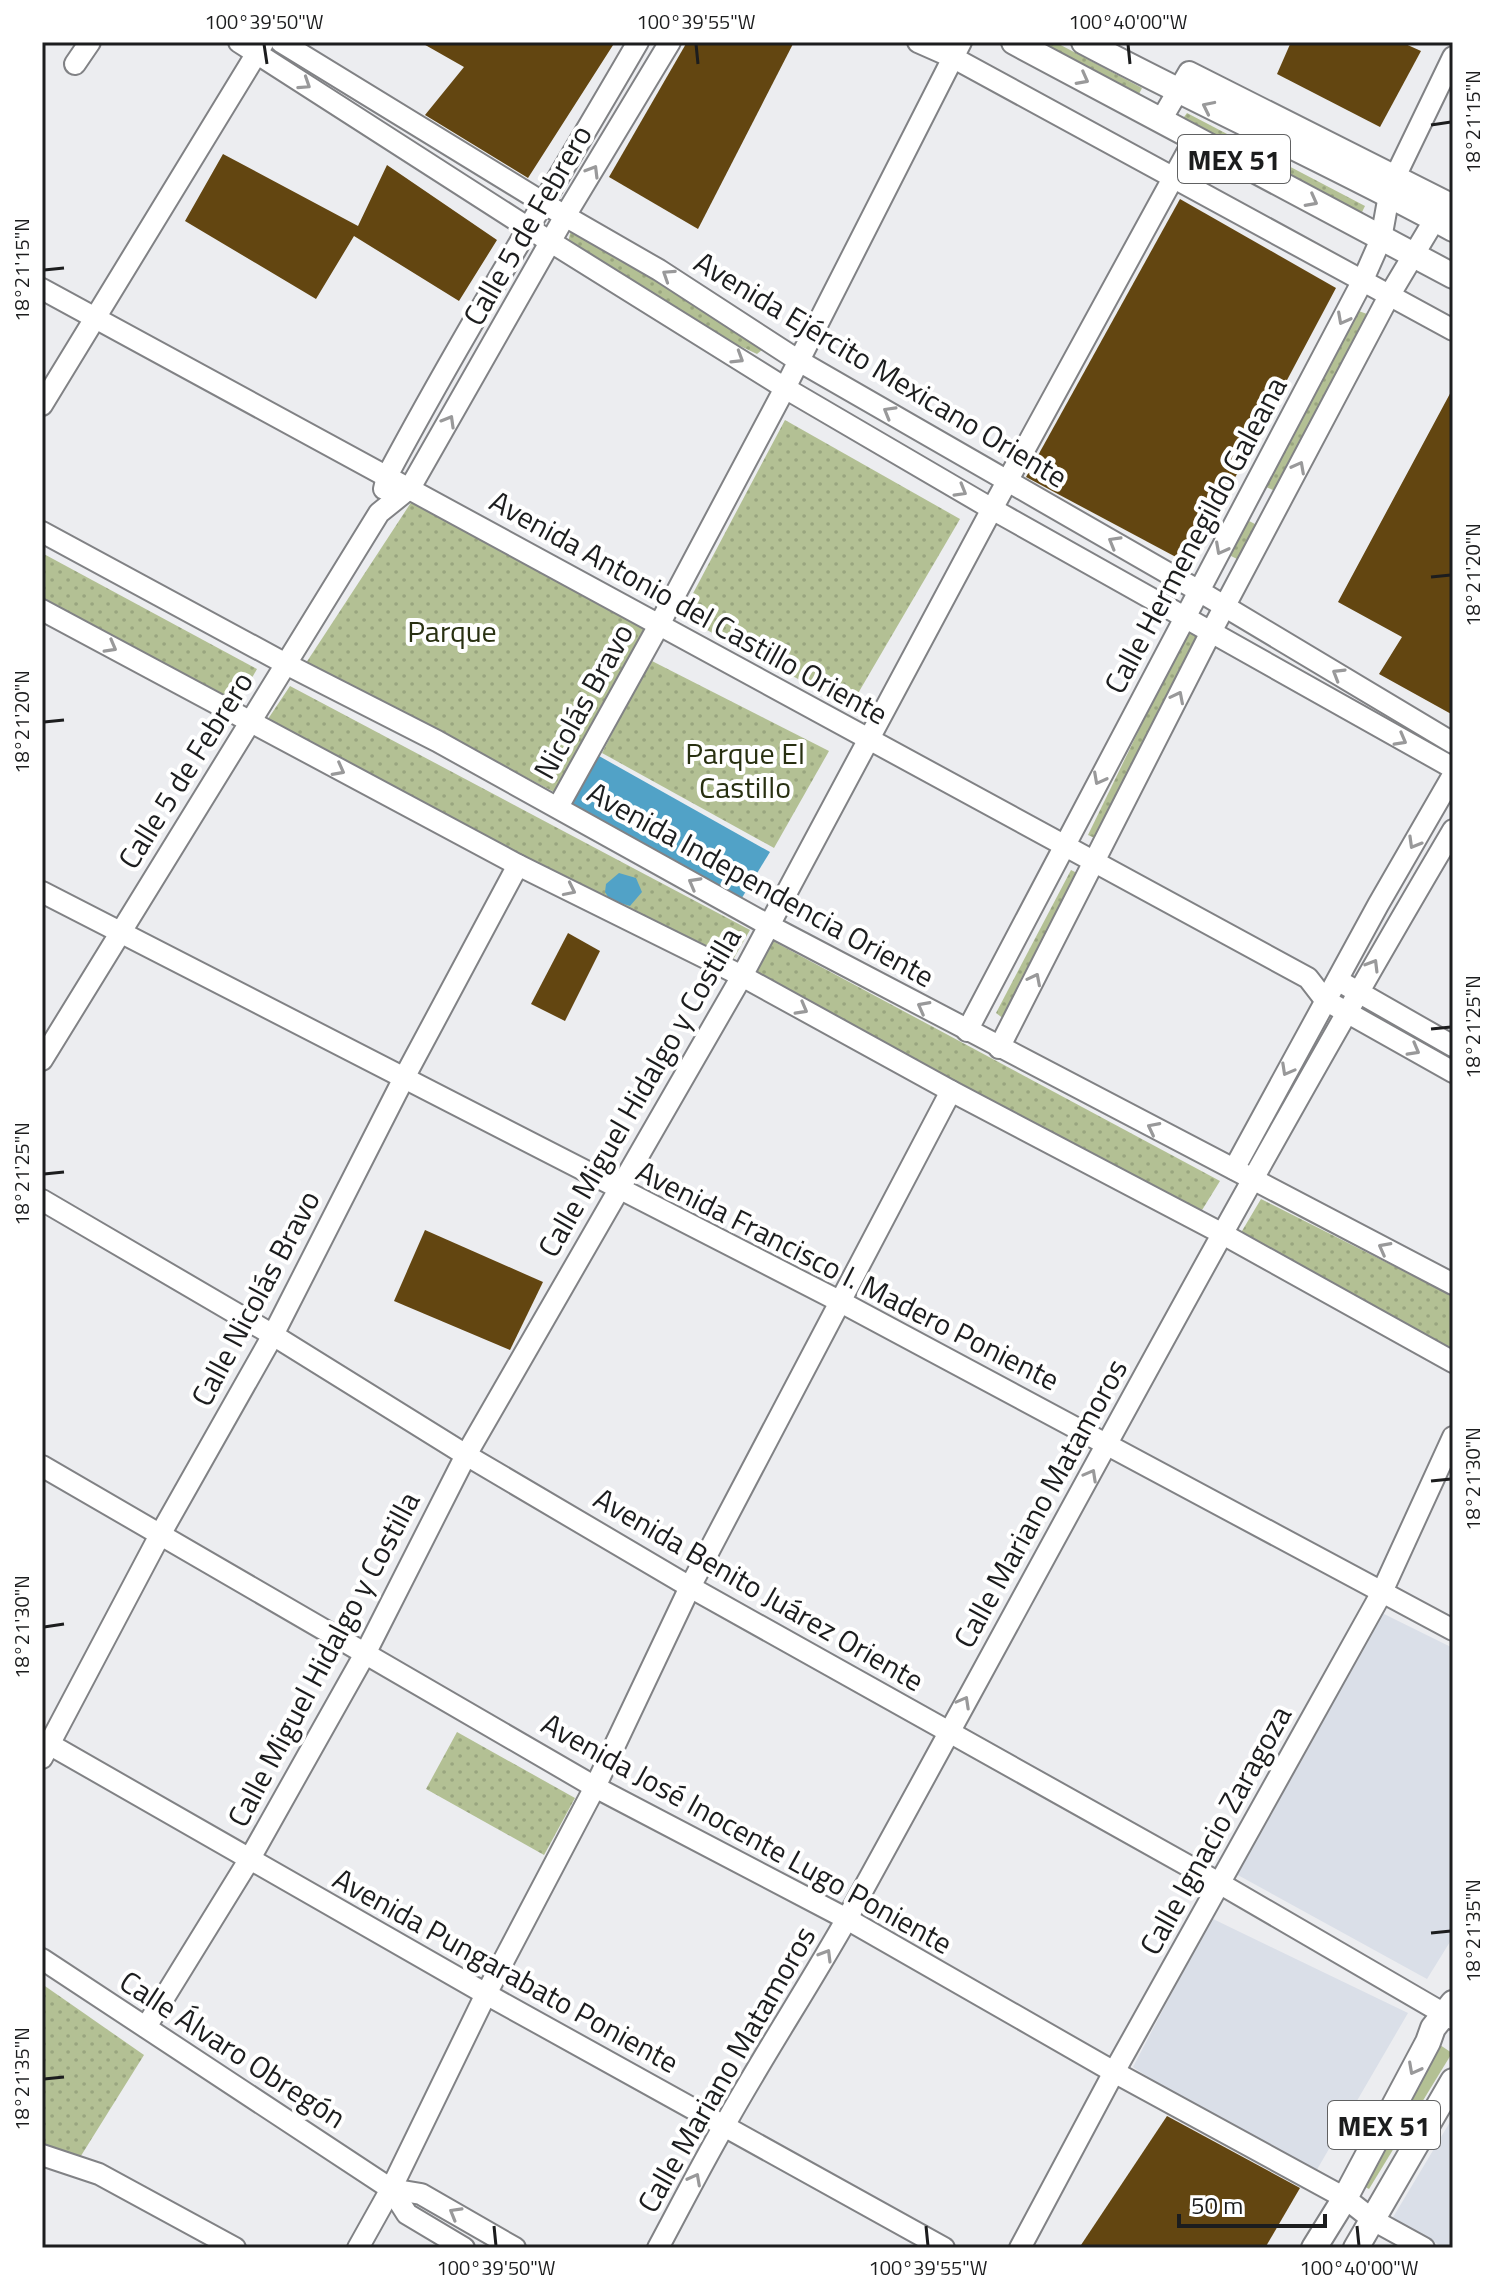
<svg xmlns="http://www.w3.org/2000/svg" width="1495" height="2290" font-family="'Titillium Web',sans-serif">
<defs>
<pattern id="park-dots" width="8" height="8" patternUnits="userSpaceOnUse" patternTransform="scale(2)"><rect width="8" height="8" fill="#b3c094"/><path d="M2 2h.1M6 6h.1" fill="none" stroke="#99a57f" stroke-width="1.8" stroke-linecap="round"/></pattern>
</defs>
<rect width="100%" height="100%" fill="#ecedf0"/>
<!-- built -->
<g fill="#dadfe8">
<path d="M1382 1613 1453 1648V1937L1427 1979 1236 1874Z"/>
<path d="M1211 1918 1408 2013 1308 2185 1133 2067Z"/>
<path d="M1453 2117V2248H1445L1392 2219Z"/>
</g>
<!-- green -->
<path fill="#b3c094" d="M1440 2045 1452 2053 1369 2189 1356 2182Z"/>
<!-- park -->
<g fill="url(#park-dots)">
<path d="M1029 42H1055L1142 88 1136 100Z"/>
<path d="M1187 113 1365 206 1359 218 1181 121Z"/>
<path d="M571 230 583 232 763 349 757 354 708 331 568 242Z"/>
<path d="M1356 310 1367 314 1278 492 1266 487Z"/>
<path d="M785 420 960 519 850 707 681 616Z"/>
<path d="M412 501 650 629 556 793 306 663Z"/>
<path d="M1247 520 1257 525 1239 560 1229 555Z"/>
<path d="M42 553 257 669 235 707 42 602Z"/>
<path d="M1187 631 1200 639 1101 841 1088 835Z"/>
<path d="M650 660 829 751 774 848 602 753Z"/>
<path d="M290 686 750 930 730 965 264 725Z"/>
<path d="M1071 870 1083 876 1004 1019 996 1013Z"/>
<path d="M771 940 1220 1181 1199 1215 754 976Z"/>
<path d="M1261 1199 1453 1296V1344L1449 1352 1239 1236Z"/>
<path d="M457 1732 575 1798 544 1855 426 1789Z"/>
<path d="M42 1984 144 2055 79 2159 42 2145Z"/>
</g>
<!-- water -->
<g fill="#51a2c7">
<path d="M599 756 770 852 740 901 567 806Z"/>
<path d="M619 873 636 878 642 892 630 906 610 900 605 892 606 884Z"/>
</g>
<!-- building -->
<g fill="#634611">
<path d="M420 42H615L528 178 425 115 464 67Z"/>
<path d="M687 42H794L698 229 609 177Z"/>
<path d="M1291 42H1401L1421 51 1380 127 1277 74Z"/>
<path d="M223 154 358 226 387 165 497 240 459 301 354 236 316 299 185 221Z"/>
<path d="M1180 199 1336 288 1189 564 1026 477Z"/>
<path d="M1453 388V715L1379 674 1402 637 1338 602Z"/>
<path d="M568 933 600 951 565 1021 531 1004Z"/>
<path d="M425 1230 543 1282 510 1350 394 1301Z"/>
<path d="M1167 2116 1300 2188 1265 2248H1079Z"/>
</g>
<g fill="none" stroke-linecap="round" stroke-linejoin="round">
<defs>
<g id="minor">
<path d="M239 42 530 229 785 388 992 509 1453 768"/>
<path d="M281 42 565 216 659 270 799 361 1199 591 1453 743"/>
<path d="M918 42 952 57 1453 330"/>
<path d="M75 64 90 42"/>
<path d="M1161 120 1189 72 1453 205"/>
<path d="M42 289 1308 978 1325 1000 1453 1072"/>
<path d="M42 405 263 43"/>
<path d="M384 489 387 476C466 328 554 187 638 42"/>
<path d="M42 532 286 664 437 741 770 926 1453 1284"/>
<path d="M42 610 518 865 742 976 951 1091 1221 1233 1453 1362"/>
<path d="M558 807 659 625 785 388 961 42"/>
<path d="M42 892 839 1301 1453 1630"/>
<path d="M1346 985 1453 1046"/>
<path d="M967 1031 1362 282 1381 239 1389 195 1395 177 1453 57"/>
<path d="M999 1048 1211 632 1389 296 1435 219"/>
<path d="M42 1060 379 513 410 488 565 216 670 42"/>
<path d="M1234 1169 1378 905 1453 775"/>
<path d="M42 1200 273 1335 466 1455 690 1587 1219 1883 1453 2019"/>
<path d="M42 1466 595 1787 847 1919 1114 2072 1345 2198 1373 2220 1424 2248"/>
<path d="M42 1740 486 1994 944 2248"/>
<path d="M42 1758 161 1533 273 1335 405 1076 518 865"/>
<path d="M42 1959 391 2189 407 2214 464 2248"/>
<path d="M146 2027 249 1860 366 1652 466 1455 742 976 992 509 1195 138"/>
<path d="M42 2155 99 2174 235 2248"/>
<path d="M391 2189 421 2194 515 2248"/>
<path d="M358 2248 391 2189 486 1994 595 1787 690 1587 951 1091"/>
<path d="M658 2248C680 2207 701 2166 724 2126 764 2054 809 1986 849 1915 1049 1553 1242 1187 1453 830"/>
<path d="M1020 2248 1114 2072 1381 1594 1453 1437"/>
</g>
<g id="major">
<path d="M1014 42 1453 276"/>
<path d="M1084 42C1206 107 1332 163 1453 229"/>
<path d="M1314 2248 1345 2198 1428 2042 1433 2028 1453 2003"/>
<path d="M1356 2248 1453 2081"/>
</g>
</defs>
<!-- minor casing -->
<use href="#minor" stroke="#818285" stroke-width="24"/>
<!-- major casing -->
<use href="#major" stroke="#818285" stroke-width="28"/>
<!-- minor -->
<use href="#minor" stroke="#fff" stroke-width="20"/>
<!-- major -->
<use href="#major" stroke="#fff" stroke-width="24"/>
</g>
<!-- one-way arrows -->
<defs><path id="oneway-chevron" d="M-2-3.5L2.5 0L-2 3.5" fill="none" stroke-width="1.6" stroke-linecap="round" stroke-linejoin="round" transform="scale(2)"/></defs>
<g stroke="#99999a">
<use href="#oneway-chevron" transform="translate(1083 79) rotate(28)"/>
<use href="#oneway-chevron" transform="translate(305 84) rotate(33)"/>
<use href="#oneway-chevron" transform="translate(1208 107) rotate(-154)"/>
<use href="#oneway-chevron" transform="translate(593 171) rotate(-59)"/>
<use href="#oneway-chevron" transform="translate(1312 201) rotate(28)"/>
<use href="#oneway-chevron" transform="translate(668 275) rotate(-147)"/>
<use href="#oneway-chevron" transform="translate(1343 319) rotate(118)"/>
<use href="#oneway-chevron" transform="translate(738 358) rotate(32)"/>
<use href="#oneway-chevron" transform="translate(889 412) rotate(-150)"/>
<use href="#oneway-chevron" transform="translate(449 421) rotate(-60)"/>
<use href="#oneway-chevron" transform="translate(1299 467) rotate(-62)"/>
<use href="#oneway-chevron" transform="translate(961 491) rotate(30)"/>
<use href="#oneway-chevron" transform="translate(1114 542) rotate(-150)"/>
<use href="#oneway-chevron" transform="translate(1221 549) rotate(118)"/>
<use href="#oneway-chevron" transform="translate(111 647) rotate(29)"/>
<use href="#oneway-chevron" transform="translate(1338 674) rotate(-149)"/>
<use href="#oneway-chevron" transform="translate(1178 697) rotate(-63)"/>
<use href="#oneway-chevron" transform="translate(1401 740) rotate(29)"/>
<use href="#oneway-chevron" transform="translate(339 770) rotate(28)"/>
<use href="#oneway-chevron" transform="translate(1099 779) rotate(118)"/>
<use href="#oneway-chevron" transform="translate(1414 843) rotate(120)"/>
<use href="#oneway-chevron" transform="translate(694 883) rotate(-151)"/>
<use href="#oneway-chevron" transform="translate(570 890) rotate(26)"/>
<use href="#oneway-chevron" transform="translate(1373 965) rotate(-59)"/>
<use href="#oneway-chevron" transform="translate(1035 979) rotate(-63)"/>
<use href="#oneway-chevron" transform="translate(923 1007) rotate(-152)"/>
<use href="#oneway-chevron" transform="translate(802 1009) rotate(29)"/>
<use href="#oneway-chevron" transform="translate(1414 1050) rotate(29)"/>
<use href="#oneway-chevron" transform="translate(1287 1070) rotate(119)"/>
<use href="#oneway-chevron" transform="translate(1153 1128) rotate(-153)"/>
<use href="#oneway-chevron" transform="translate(1384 1248) rotate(-152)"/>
<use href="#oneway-chevron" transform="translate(1091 1475) rotate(-61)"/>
<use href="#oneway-chevron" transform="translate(964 1702) rotate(-61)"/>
<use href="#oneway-chevron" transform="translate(826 1955) rotate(-59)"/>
<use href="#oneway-chevron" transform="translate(1414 2069) rotate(118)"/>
<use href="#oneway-chevron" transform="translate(695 2179) rotate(-62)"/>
<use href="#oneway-chevron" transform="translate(455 2213) rotate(-150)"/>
</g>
<!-- ticks -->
<path fill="none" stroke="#1c1d1e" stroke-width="3" d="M264 44 267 64M696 44 698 64M1128 44 1130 64M1431 125 1451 122M44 270 64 268M1431 577 1451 575M44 722 64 720M1431 1029 1451 1027M44 1174 64 1172M1431 1481 1451 1479M44 1627 64 1624M1431 1933 1451 1931M44 2079 64 2077M494 2226 496 2246M926 2226 928 2246M1357 2226 1359 2246"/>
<g text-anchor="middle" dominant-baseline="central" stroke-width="8" stroke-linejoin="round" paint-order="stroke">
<!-- shield labels -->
<g fill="#fff" stroke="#606162" stroke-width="2">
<rect x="1178" y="135" width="112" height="48" rx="6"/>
<rect x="1328" y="2101" width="112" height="48" rx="6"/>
</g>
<g font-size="28" font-weight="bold" fill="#1c1d1e">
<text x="1234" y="159">MEX 51</text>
<text x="1384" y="2125">MEX 51</text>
</g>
<!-- street labels -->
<g font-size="30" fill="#1c1d1e" stroke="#fff">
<text transform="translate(527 225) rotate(-60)">Calle 5 de Febrero</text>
<text transform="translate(881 369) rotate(31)">Avenida Ejército Mexicano Oriente</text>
<text transform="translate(1195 535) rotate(-62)">Calle Hermenegildo Galeana</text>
<text transform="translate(689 607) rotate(29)">Avenida Antonio del Castillo Oriente</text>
<text transform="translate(583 701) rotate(-61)">Nicolás Bravo</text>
<text transform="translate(185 770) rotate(-58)">Calle 5 de Febrero</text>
<text transform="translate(761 884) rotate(29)">Avenida Independencia Oriente</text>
<text transform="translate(639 1092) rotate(-60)">Calle Miguel Hidalgo y Costilla</text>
<text transform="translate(848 1275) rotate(27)">Avenida Francisco I. Madero Poniente</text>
<text transform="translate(255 1298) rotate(-62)">Calle Nicolás Bravo</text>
<text transform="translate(1040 1503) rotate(-61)">Calle Mariano Matamoros</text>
<text transform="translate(759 1589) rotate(30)">Avenida Benito Juárez Oriente</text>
<text transform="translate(323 1659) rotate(-62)">Calle Miguel Hidalgo y Costilla</text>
<text transform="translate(1215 1830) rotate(-61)">Calle Ignacio Zaragoza</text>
<text transform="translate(747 1833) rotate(29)">Avenida José Inocente Lugo Poniente</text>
<text transform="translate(506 1970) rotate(29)">Avenida Pungarabato Poniente</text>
<text transform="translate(233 2049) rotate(33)">Calle Álvaro Obregón</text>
<text transform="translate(726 2069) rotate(-60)">Calle Mariano Matamoros</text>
</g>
<!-- park labels -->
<g font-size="30" fill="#283011" stroke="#fff">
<text x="452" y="631">Parque</text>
<text x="745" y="753">Parque El<tspan x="745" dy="34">Castillo</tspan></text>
</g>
</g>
<!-- border -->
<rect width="1495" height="2290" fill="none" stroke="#ffffff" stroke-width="88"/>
<!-- scale -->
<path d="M1179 2214v12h146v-12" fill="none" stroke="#1c1d1e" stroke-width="4"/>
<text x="1191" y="2214" font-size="24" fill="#1c1d1e" stroke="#ffffff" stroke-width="6" paint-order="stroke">50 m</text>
<rect x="44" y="44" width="1407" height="2202" fill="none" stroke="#1c1d1e" stroke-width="3"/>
<g font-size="20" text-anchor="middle" fill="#1c1d1e">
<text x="264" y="29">100°39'50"W</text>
<text x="696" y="29">100°39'55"W</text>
<text x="1128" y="29">100°40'00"W</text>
<text transform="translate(1473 122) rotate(-90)" y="7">18°21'15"N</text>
<text transform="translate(22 270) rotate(-90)" y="7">18°21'15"N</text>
<text transform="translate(1473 575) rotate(-90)" y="7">18°21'20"N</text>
<text transform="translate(22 722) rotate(-90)" y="7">18°21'20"N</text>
<text transform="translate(1473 1027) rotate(-90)" y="7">18°21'25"N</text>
<text transform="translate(22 1174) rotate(-90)" y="7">18°21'25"N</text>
<text transform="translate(1473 1479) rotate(-90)" y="7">18°21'30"N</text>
<text transform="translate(22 1627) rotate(-90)" y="7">18°21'30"N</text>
<text transform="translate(1473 1931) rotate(-90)" y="7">18°21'35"N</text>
<text transform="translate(22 2079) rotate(-90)" y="7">18°21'35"N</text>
<text x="496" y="2275">100°39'50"W</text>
<text x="928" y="2275">100°39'55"W</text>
<text x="1359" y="2275">100°40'00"W</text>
</g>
</svg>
